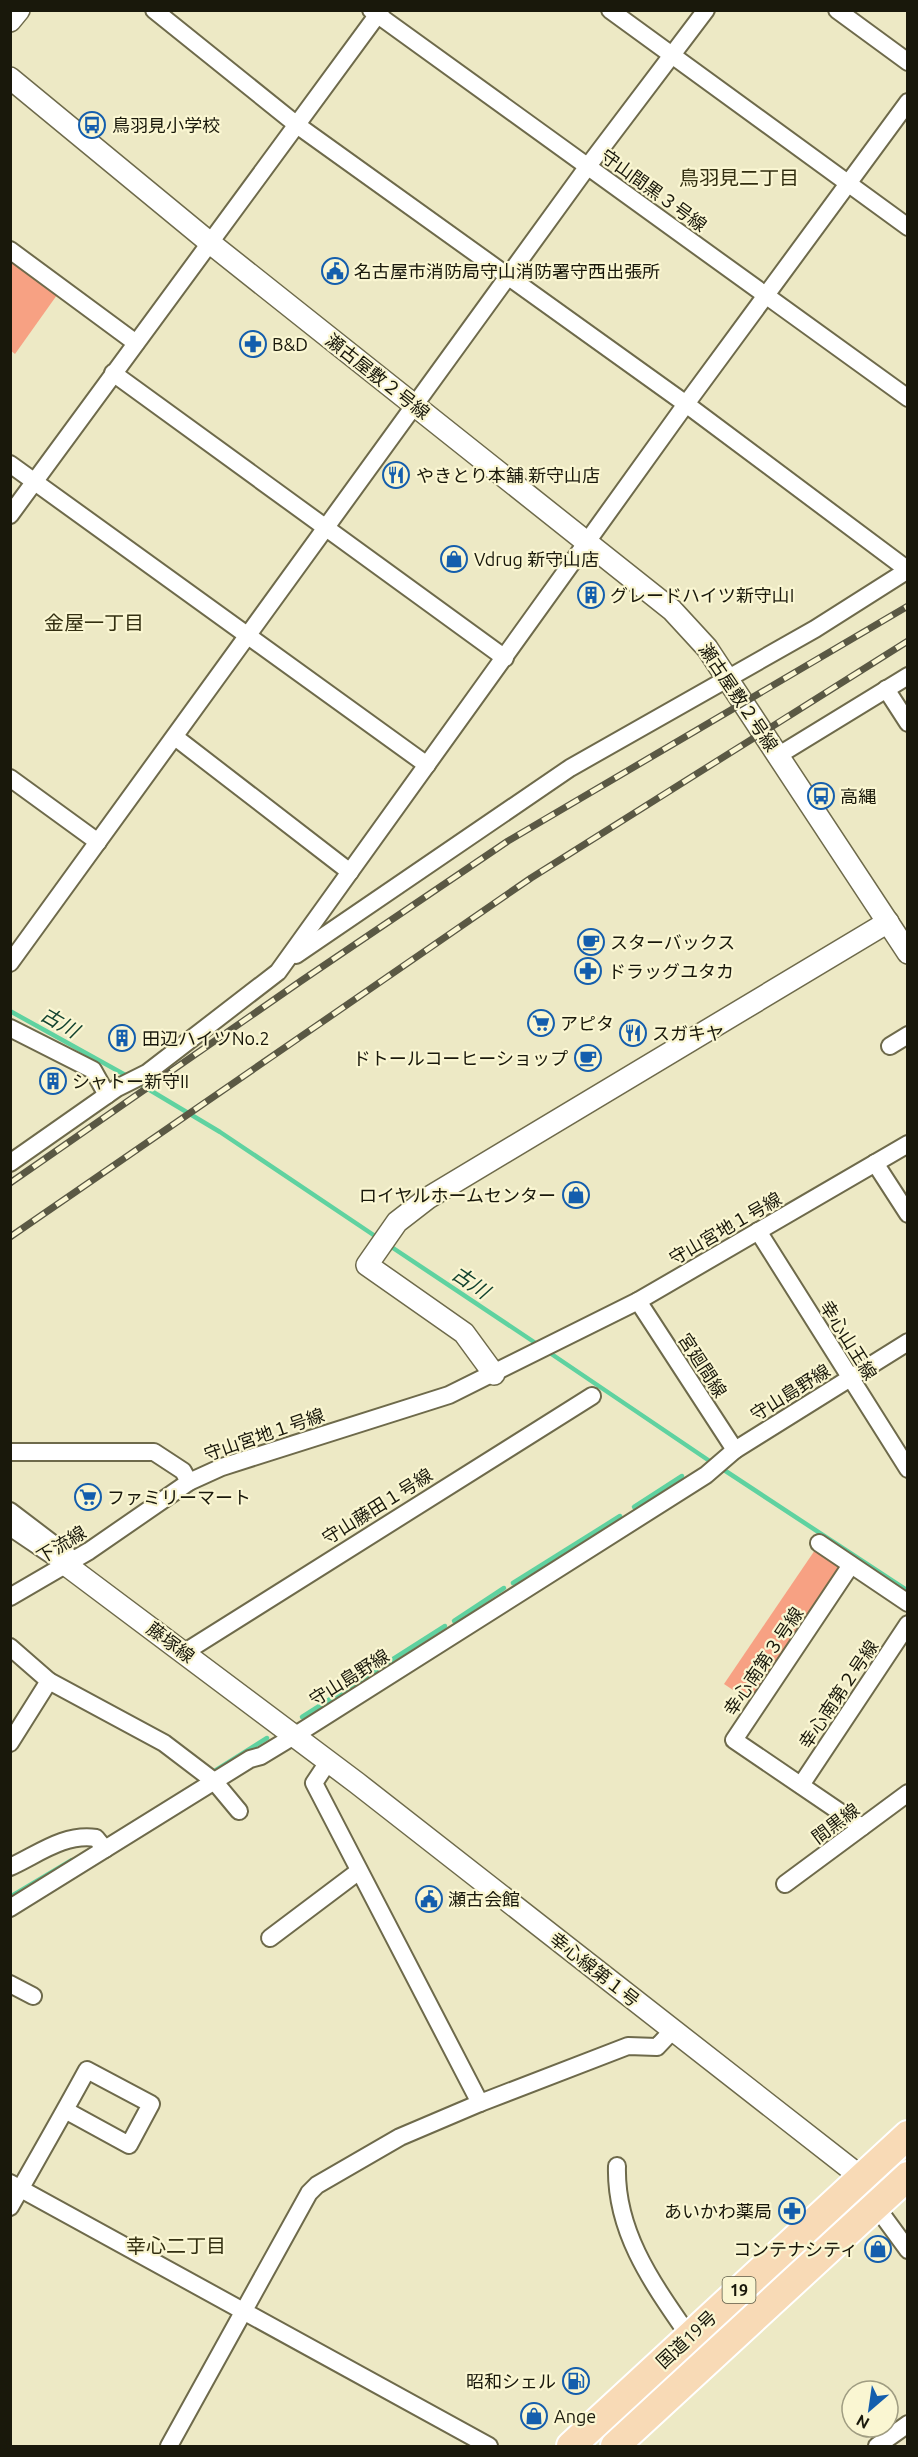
<svg xmlns="http://www.w3.org/2000/svg" width="918" height="2457" font-family="Ubuntu,'Noto Sans JP',sans-serif">
<rect width="100%" height="100%" fill="#ede9c5"/>
<!-- green -->
<g fill="#f7a183">
<path d="M10 260 57 295 15 354 10 350Z"/>
<path d="M815 1550 842 1568 751 1702 724 1684Z"/>
</g>
<g fill="none" stroke-linecap="round" stroke-linejoin="round">
<!-- stream -->
<g stroke="#5fd2a0" stroke-width="4.5">
<path d="M10 1011 129 1077"/>
<path d="M138 1083 220 1132 378 1238"/>
<path d="M387 1244 540 1346"/>
<path d="M547 1351 714 1464"/>
<path d="M721 1468 908 1591"/>
<path d="M634 1507 682 1476"/>
<path d="M513 1583 620 1516"/>
<path d="M454 1621 504 1588"/>
<path d="M302 1717 445 1626"/>
<path d="M213 1772 267 1738"/>
<path d="M10 1897 72 1860"/>
</g>
<defs>
<g id="minor">
<path d="M154 10 297 125 686 404 908 570"/>
<path d="M371 10 908 398"/>
<path d="M610 10 908 227"/>
<path d="M837 10 908 62"/>
<path d="M10 250 136 343"/>
<path d="M113 373 505 658"/>
<path d="M10 464 427 765"/>
<path d="M10 515 381 10"/>
<path d="M886 689 908 723"/>
<path d="M175 737 350 872"/>
<path d="M779 755 908 676"/>
<path d="M10 778 98 842"/>
<path d="M296 955 570 768 815 629 908 570"/>
<path d="M10 963 588 166 706 10"/>
<path d="M10 1028 93 1070 107 1095"/>
<path d="M890 1046 908 1035"/>
<path d="M10 1163 117 1088 147 1073 278 972 686 404 908 102"/>
<path d="M875 1163 908 1214"/>
<path d="M758 1231 908 1469"/>
<path d="M638 1301 735 1450"/>
<path d="M10 1452H154L183 1471 189 1482"/>
<path d="M10 1511 73 1559"/>
<path d="M10 1527 62 1562"/>
<path d="M819 1543 908 1603"/>
<path d="M851 1565 734 1740 862 1827"/>
<path d="M10 1597 89 1551 189 1482 222 1467 449 1395 638 1301 908 1144"/>
<path d="M10 1647 49 1681 164 1743 214 1781 239 1811"/>
<path d="M185 1652 592 1396"/>
<path d="M10 1743 49 1681"/>
<path d="M328 1762 314 1783 480 2103"/>
<path d="M801 1785 908 1624"/>
<path d="M10 1867C37 1855 64 1833 96 1838L105 1849"/>
<path d="M785 1884 908 1793"/>
<path d="M10 1908 250 1759 261 1756 294 1736 706 1475 735 1450 908 1342"/>
<path d="M270 1938 359 1871"/>
<path d="M10 1984 33 1996"/>
<path d="M617 2166C615 2232 653 2284 689 2336"/>
<path d="M10 2183 489 2446"/>
<path d="M875 2205 908 2250"/>
<path d="M10 2207C36 2161 62 2116 87 2070L151 2104 129 2145 65 2110"/>
<path d="M169 2446 309 2193 317 2185 400 2137 480 2103 628 2046 657 2047 673 2030"/>
<path d="M877 2446 908 2424"/>
</g>
<g id="tertiary">
<path d="M10 21 19 10"/>
<path d="M10 78 209 242 672 610 707 648 908 953"/>
<path d="M494 1374 464 1333 367 1265 397 1222 428 1198 888 922"/>
<path d="M65 1564 357 1783 861 2177 875 2205"/>
</g>
<g id="trunk">
<path d="M571 2446 908 2135"/>
<path d="M615 2446 908 2176"/>
</g>
</defs>
<!-- minor casing -->
<use href="#minor" stroke="#6e6a4b" stroke-width="20"/>
<!-- tertiary casing -->
<use href="#tertiary" stroke="#6e6a4b" stroke-width="24"/>
<!-- trunk casing -->
<use href="#trunk" stroke="#fff" stroke-width="32"/>
<!-- minor -->
<use href="#minor" stroke="#fff" stroke-width="16"/>
<!-- tertiary -->
<use href="#tertiary" stroke="#fff" stroke-width="21"/>
<!-- trunk -->
<use href="#trunk" stroke="#f8dab6" stroke-width="28"/>
<defs>
<g id="rail">
<path d="M10 1183 301 981 508 841 908 606"/>
<path d="M10 1237 531 878 908 641"/>
</g>
</defs>
<!-- rail casing -->
<use href="#rail" stroke="#5a5844" stroke-width="7"/>
<!-- rail -->
<use href="#rail" stroke="#faf6d2" stroke-width="4.5" stroke-dasharray="14" stroke-linecap="butt"/>
</g>
<!-- icons -->
<defs>
<symbol id="bus-ring" viewBox="-11 -11 22 22"><circle r="9.5" fill="#faf6d2" stroke="#145ead" stroke-width="1.5"/><path d="M-5-6H5V4H4V6H2V4H-2V6H-4V4H-5ZM-3.5-4V0h7V-4ZM-3.5 1.2v1.5H-2V1.2ZM2 1.2v1.5H3.5V1.2Z" fill="#145ead"/></symbol>
<symbol id="civic-ring" viewBox="-11 -11 22 22"><circle r="9.5" fill="#faf6d2" stroke="#145ead" stroke-width="1.5"/><path d="M-.6-6.5H3V-4.5H.6V-3L4-1V1h2V6H-6V1h2V-1L-.6-3ZM-1.2 2.5V6h2.4V2.5Z" fill="#145ead"/></symbol>
<symbol id="pharmacy-ring" viewBox="-11 -11 22 22"><circle r="9.5" fill="#faf6d2" stroke="#145ead" stroke-width="1.5"/><path d="M-2-6h4v4h4v4h-4v4h-4v-4h-4v-4h4Z" fill="#145ead"/></symbol>
<symbol id="restaurant-ring" viewBox="-11 -11 22 22"><circle r="9.5" fill="#faf6d2" stroke="#145ead" stroke-width="1.5"/><path d="M-5-6h1v4h1v-4h1v4h1v-4h1v5L-1.5 .5V6h-2V.5L-5-1ZM5-6V6H3V1.5H1.5Q1.5-4 5-6Z" fill="#145ead"/></symbol>
<symbol id="shop-ring" viewBox="-11 -11 22 22"><circle r="9.5" fill="#faf6d2" stroke="#145ead" stroke-width="1.5"/><path d="M-5-2.5h2.3a2.7 3.5 0 0 1 5.4 0H5L5.5 6h-11ZM-1.5-2.5h3a1.5 2.3 0 0 0-3 0Z" fill="#145ead"/></symbol>
<symbol id="building-ring" viewBox="-11 -11 22 22"><circle r="9.5" fill="#faf6d2" stroke="#145ead" stroke-width="1.5"/><path d="M-4-6H4V6H1V3H-1V6H-4ZM-2.5-4.3h1.7v1.8h-1.7ZM.8-4.3h1.7v1.8H.8ZM-2.5-1h1.7V.8h-1.7ZM.8-1h1.7V.8H.8Z" fill="#145ead"/></symbol>
<symbol id="cafe-ring" viewBox="-11 -11 22 22"><circle r="9.5" fill="#faf6d2" stroke="#145ead" stroke-width="1.5"/><path d="M-5.5-4.5H6V0H3Q3 3.5 0 3.5H-2.5Q-5.5 3.5-5.5 0ZM3-3.2v2h1.7v-2ZM-6 4.5H4V6H-6Z" fill="#145ead"/></symbol>
<symbol id="supermarket-ring" viewBox="-11 -11 22 22"><circle r="9.5" fill="#faf6d2" stroke="#145ead" stroke-width="1.5"/><path d="M-6-5.5h2.5l.6 2H6L4.5 2H-2.5L-4.4-4H-6ZM-1.5 3.2a1.3 1.3 0 1 0 .1 0ZM3 3.2a1.3 1.3 0 1 0 .1 0Z" fill="#145ead"/></symbol>
<symbol id="fuel-ring" viewBox="-11 -11 22 22"><circle r="9.5" fill="#faf6d2" stroke="#145ead" stroke-width="1.5"/><path d="M-5.5-6h7V0h2V4h1.3V-2.5L3-4.5l.8-.8L6-3V5H2.5V1h-1V6h-7ZM-4.2-4.7v3.2H.2V-4.7Z" fill="#145ead"/></symbol>
</defs>
<g fill-rule="evenodd">
<use href="#bus-ring" x="77" y="110" width="30" height="30"/>
<use href="#civic-ring" x="320" y="256" width="30" height="30"/>
<use href="#pharmacy-ring" x="238" y="329" width="30" height="30"/>
<use href="#restaurant-ring" x="381" y="460" width="30" height="30"/>
<use href="#shop-ring" x="439" y="544" width="30" height="30"/>
<use href="#building-ring" x="576" y="580" width="30" height="30"/>
<use href="#bus-ring" x="806" y="781" width="30" height="30"/>
<use href="#cafe-ring" x="576" y="927" width="30" height="30"/>
<use href="#pharmacy-ring" x="573" y="956" width="30" height="30"/>
<use href="#supermarket-ring" x="526" y="1008" width="30" height="30"/>
<use href="#restaurant-ring" x="618" y="1018" width="30" height="30"/>
<use href="#building-ring" x="107" y="1023" width="30" height="30"/>
<use href="#cafe-ring" x="573" y="1043" width="30" height="30"/>
<use href="#building-ring" x="38" y="1066" width="30" height="30"/>
<use href="#shop-ring" x="561" y="1180" width="30" height="30"/>
<use href="#supermarket-ring" x="73" y="1482" width="30" height="30"/>
<use href="#civic-ring" x="414" y="1884" width="30" height="30"/>
<use href="#pharmacy-ring" x="777" y="2196" width="30" height="30"/>
<use href="#shop-ring" x="863" y="2234" width="30" height="30"/>
<use href="#fuel-ring" x="561" y="2366" width="30" height="30"/>
<use href="#shop-ring" x="519" y="2401" width="30" height="30"/>
</g>
<g text-anchor="middle" dominant-baseline="central" stroke-width="4.5" stroke-linejoin="round" paint-order="stroke">
<!-- shield labels -->
<rect fill="#faf6d2" stroke="#5c5b47" stroke-width="1.5" x="722.5" y="2277" width="33" height="26" rx="4.5"/>
<g font-size="16" font-weight="bold" fill="#19180b">
<text x="739" y="2290">19</text>
</g>
<!-- poi labels -->
<g font-size="18" fill="#19180b" stroke="#faf6d2" text-anchor="start">
<text x="112" y="125">鳥羽見小学校</text>
<text x="354" y="271">名古屋市消防局守山消防署守西出張所</text>
<text x="272" y="344">B&amp;D</text>
<text x="416" y="475">やきとり本舗 新守山店</text>
<text x="474" y="559">Vdrug 新守山店</text>
<text x="610" y="595">グレードハイツ新守山I</text>
<text x="840" y="796">高縄</text>
<text x="610" y="942">スターバックス</text>
<text x="608" y="971">ドラッグユタカ</text>
<text x="560" y="1023">アピタ</text>
<text x="652" y="1033">スガキヤ</text>
<text x="142" y="1038">田辺ハイツNo.2</text>
<text x="568" y="1058" text-anchor="end">ドトールコーヒーショップ</text>
<text x="72" y="1081">シャトー新守II</text>
<text x="556" y="1195" text-anchor="end">ロイヤルホームセンター</text>
<text x="107" y="1497">ファミリーマート</text>
<text x="448" y="1899">瀬古会館</text>
<text x="772" y="2211" text-anchor="end">あいかわ薬局</text>
<text x="858" y="2249" text-anchor="end">コンテナシティ</text>
<text x="556" y="2381" text-anchor="end">昭和シェル</text>
<text x="554" y="2416">Ange</text>
</g>
<!-- street labels -->
<g font-size="18" fill="#19180b" stroke="#faf6d2">
<text transform="translate(654 190) rotate(36)">守山間黒３号線</text>
<text transform="translate(378 376) rotate(38)">瀬古屋敷２号線</text>
<text transform="translate(739 697) rotate(56)">瀬古屋敷２号線</text>
<text transform="translate(725 1228) rotate(-30)">守山宮地１号線</text>
<text transform="translate(849 1340) rotate(58)">幸心山王線</text>
<text transform="translate(703 1365) rotate(57)">宮廻間線</text>
<text transform="translate(790 1392) rotate(-32)">守山島野線</text>
<text transform="translate(264 1434) rotate(-19)">守山宮地１号線</text>
<text transform="translate(377 1506) rotate(-32)">守山藤田１号線</text>
<text transform="translate(61 1544) rotate(-31)">下流線</text>
<text transform="translate(171 1642) rotate(37)">藤塚線</text>
<text transform="translate(763 1661) rotate(-56)">幸心南第３号線</text>
<text transform="translate(349 1677) rotate(-32)">守山島野線</text>
<text transform="translate(838 1694) rotate(-56)">幸心南第２号線</text>
<text transform="translate(835 1823) rotate(-37)">間黒線</text>
<text transform="translate(595 1969) rotate(38)">幸心線第１号</text>
<text transform="translate(686 2339) rotate(-43)">国道19号</text>
</g>
<!-- neighbourhood labels -->
<g font-size="20" fill="#332f11" stroke="#faf6d2">
<text x="739" y="177">鳥羽見二丁目</text>
<text x="94" y="622">金屋一丁目</text>
<text x="176" y="2245">幸心二丁目</text>
</g>
<!-- water labels -->
<g font-size="20" font-style="italic" fill="#12432f" stroke="#faf6d2">
<text transform="translate(60 1022) rotate(30)">古川</text>
<text transform="translate(471 1282) rotate(34)">古川</text>
</g>
</g>
<!-- border -->
<rect width="918" height="2457" fill="none" stroke="#19180b" stroke-width="24"/>
<!-- north arrow -->
<g transform="translate(870 2409) rotate(209)"><circle r="28" fill="#faf6d2" stroke="#a09d82" stroke-width="1.5"/>
<path d="M0-4.5L10 22L0 15L-10 22Z" fill="#145ead"/>
<text y="-9" font-size="16" font-weight="bold" text-anchor="middle" fill="#19180b">N</text>
</g>
</svg>
